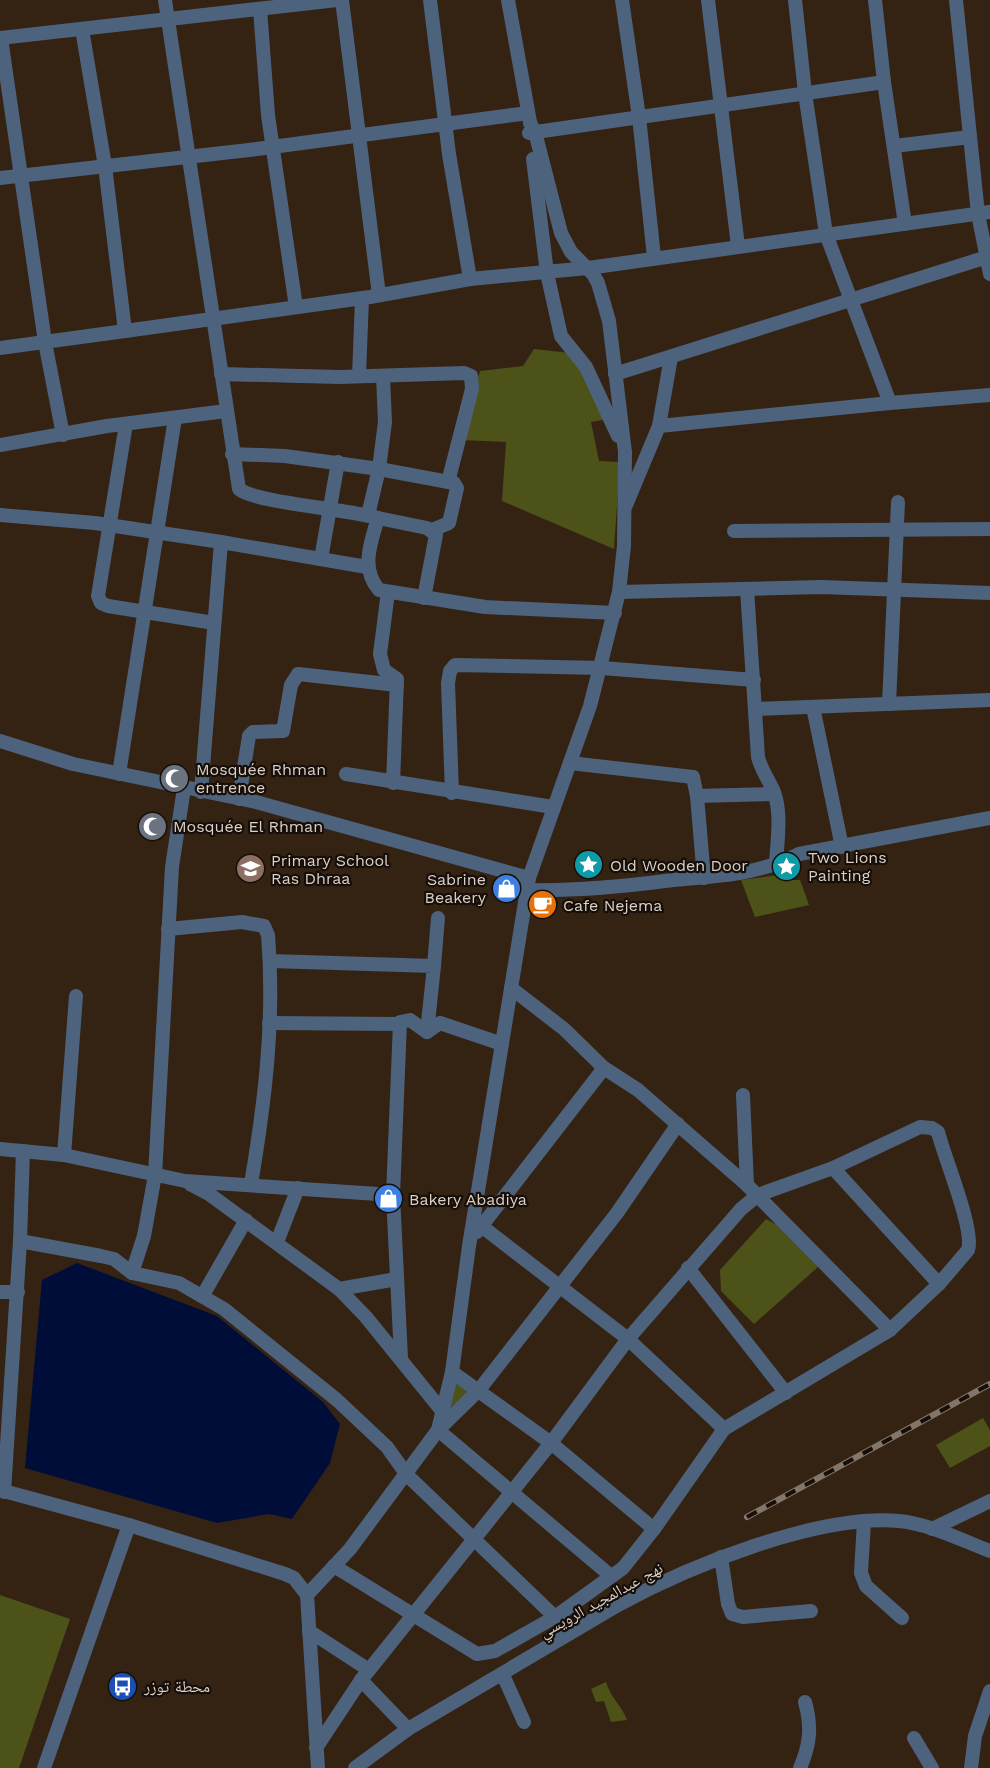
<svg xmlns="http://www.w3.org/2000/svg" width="990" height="1768" font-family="'Work Sans','Noto Naskh Arabic',sans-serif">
<rect width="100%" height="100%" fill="#342313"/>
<!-- green -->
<g fill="#4d5219">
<path d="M534 349 579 354 608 419 591 422 599 461 620 462 614 549 502 501 506 442 461 440 480 371 523 366Z"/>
<path d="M786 874 792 880H800L809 905 755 917 741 880Z"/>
<path d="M766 1219 786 1230 818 1267 754 1324 721 1291 720 1270Z"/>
<path d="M452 1379 471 1390 442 1415Z"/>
<path d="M983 1418 990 1430V1446L950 1468 936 1445Z"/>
<path d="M0 1595 70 1619 19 1768H0Z"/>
<path d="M606 1682C611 1699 621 1704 627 1720L611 1722 604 1701 596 1702 591 1689Z"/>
</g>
<!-- water -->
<path fill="#000d39" d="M77 1263 217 1316 323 1402 340 1424 330 1463 292 1519 269 1514 217 1523 25 1468 42 1280Z"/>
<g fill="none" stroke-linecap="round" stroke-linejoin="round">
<!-- minor -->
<g stroke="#4d637d" stroke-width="14">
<path d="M165 0 239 489C256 503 348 509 378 518 371 542 360 568 379 590L485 607 615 613"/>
<path d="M342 0 379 295"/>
<path d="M430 0 449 154 470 279"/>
<path d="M508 0 530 122"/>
<path d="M622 0 639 117 654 257"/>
<path d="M708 0 738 246"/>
<path d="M795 0 805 93 826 234 890 403 990 395"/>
<path d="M875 0 884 82 905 224"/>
<path d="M956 0 978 214 990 274"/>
<path d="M260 9 268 115 296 307"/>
<path d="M0 38 337 0"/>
<path d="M1 38 45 342 63 435"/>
<path d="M529 133 884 82"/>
<path d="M894 146 970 137"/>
<path d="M533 159 547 273 561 336 586 367 618 436"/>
<path d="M0 178 249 150 528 113"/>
<path d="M125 331 370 297 470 279 588 268 990 212"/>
<path d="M0 348 125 331 105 166 82 29"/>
<path d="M221 374 339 377 464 373 471 376 472 389 448 482"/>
<path d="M615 374 987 257"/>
<path d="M359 376 362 298"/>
<path d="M126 424 98 596 101 603 108 606 214 623"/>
<path d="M659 426 671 357"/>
<path d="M0 445 107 426 226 411"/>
<path d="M232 454 285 456 379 469 385 422 383 376"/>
<path d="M626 505 659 426 890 403"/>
<path d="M0 515 95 523 221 542 201 792"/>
<path d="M368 515 379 469 454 483 457 488 449 523 432 530"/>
<path d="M378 518 427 528 436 535 424 598"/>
<path d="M734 531 990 529"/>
<path d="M221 542 367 567"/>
<path d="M321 559 338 462"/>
<path d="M747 589 758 757C761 770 769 780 774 792 782 814 777 842 776 865"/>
<path d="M388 592 380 654 384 670 397 679 393 783"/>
<path d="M619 592 821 587 990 593"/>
<path d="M889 704 898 502"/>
<path d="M813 707 842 847"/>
<path d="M755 709 990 700"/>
<path d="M0 741 73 764 256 802 529 878"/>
<path d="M570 763 693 777 697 796 704 878"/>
<path d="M119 774 175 418"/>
<path d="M346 774 553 807"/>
<path d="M452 793 448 683 450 671 455 665 602 668 754 680"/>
<path d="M697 796 774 794"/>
<path d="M239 799 249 736 253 732 283 731 291 685 298 674 397 685"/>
<path d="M528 890C574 891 619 887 665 881 711 876 757 876 799 854L990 818"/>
<path d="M168 929 242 922 264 926 268 935C275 1019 265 1101 251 1184"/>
<path d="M270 961 434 966 427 1032"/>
<path d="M434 966 438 918"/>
<path d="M511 988 564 1029 604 1068 638 1090 747 1185 890 1330"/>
<path d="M269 1023 398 1024"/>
<path d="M743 1095 747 1185"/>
<path d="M0 1149 64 1155 185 1181 393 1195 400 1022 410 1020 427 1032 440 1023 502 1044"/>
<path d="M64 1155 76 996"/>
<path d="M833 1168 939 1284"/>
<path d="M190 1184 209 1194 339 1289 366 1317 443 1412"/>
<path d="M393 1195 401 1358"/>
<path d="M480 1225 628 1339 724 1429"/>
<path d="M477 1232 604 1068"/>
<path d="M20 1241 23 1151"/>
<path d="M277 1242 298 1188"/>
<path d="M688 1268 786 1393"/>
<path d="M132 1273 144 1236 155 1175 172 867 184 788"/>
<path d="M339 1289 397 1279"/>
<path d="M0 1292H18"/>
<path d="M203 1295 246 1220"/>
<path d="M452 1372 551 1443 654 1529"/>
<path d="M0 1490 129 1525 285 1574 294 1578 307 1595"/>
<path d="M4 1492 20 1241 101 1256 114 1259 132 1273 179 1283 224 1309 337 1400 387 1447 407 1475 555 1617"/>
<path d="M864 1521 861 1573 866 1586 902 1618"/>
<path d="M932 1529 990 1501"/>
<path d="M721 1557 728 1604 732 1614 743 1617 811 1611"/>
<path d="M611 1576 438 1430 479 1390 617 1213 678 1124"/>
<path d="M309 1631 369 1670"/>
<path d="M503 1675 524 1722"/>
<path d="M361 1680 408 1729"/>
<path d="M914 1738 932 1768"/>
<path d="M316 1748 361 1680 551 1443 628 1339 741 1209 758 1195 833 1168 920 1127 932 1128 938 1132C944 1157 975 1230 968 1250L939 1284 890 1330 724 1429 654 1529 623 1568 555 1617 495 1651 477 1654 334 1566"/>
<path d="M44 1768 129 1525"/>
<path d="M318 1768 307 1595 350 1549 438 1430 452 1372 469 1246 529 878 590 706 619 592 624 546 625 452 609 321 598 283 593 274 571 252 561 233 535 132 530 123"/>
<path d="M355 1768 408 1729 618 1605C689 1566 818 1514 899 1521 930 1524 961 1540 990 1551"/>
<path d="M800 1768C810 1745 812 1727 805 1702"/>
<path d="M971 1768 975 1736 990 1691"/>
</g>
<defs>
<path id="rail" d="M747 1517 990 1384"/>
</defs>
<!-- rail casing -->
<use href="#rail" stroke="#837568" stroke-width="6"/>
<!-- rail -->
<use href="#rail" stroke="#160e08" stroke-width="4" stroke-dasharray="11" stroke-linecap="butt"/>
</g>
<!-- icons -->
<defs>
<symbol id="mosque-disc" viewBox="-11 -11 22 22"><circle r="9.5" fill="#6b7280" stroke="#160e08"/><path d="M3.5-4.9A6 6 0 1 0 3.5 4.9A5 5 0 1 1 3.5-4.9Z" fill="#fff"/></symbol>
<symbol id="sight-disc" viewBox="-11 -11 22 22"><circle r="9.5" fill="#0f9aa8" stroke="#160e08"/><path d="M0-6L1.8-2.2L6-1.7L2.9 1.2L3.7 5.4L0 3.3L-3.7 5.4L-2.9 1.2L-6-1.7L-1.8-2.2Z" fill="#fff"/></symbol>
<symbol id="school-disc" viewBox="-11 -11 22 22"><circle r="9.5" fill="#8d6e63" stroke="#160e08"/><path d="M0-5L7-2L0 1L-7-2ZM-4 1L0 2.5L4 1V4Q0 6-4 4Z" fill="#fff"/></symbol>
<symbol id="shop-disc" viewBox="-11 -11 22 22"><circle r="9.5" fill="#3f7fe0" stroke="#160e08"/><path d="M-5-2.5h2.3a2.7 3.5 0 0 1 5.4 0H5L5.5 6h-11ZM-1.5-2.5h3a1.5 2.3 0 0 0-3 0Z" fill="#fff"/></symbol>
<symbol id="cafe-disc" viewBox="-11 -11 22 22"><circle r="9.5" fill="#e8710a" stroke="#160e08"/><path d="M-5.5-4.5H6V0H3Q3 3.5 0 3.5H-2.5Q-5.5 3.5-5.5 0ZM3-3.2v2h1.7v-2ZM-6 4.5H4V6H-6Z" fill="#fff"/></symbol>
<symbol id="bus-disc" viewBox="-11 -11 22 22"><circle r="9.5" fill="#1a4fb4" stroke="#160e08"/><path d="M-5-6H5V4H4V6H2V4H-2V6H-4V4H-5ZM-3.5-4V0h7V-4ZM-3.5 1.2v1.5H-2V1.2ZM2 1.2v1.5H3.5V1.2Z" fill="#fff"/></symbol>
</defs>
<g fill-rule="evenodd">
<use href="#mosque-disc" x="158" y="762" width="33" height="33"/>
<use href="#mosque-disc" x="136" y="810" width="33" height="33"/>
<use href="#sight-disc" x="572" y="848" width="33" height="33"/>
<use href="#sight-disc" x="770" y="850" width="33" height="33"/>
<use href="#school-disc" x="234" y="852" width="33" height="33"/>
<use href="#shop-disc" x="490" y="872" width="33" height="33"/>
<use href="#cafe-disc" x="526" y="888" width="33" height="33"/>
<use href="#shop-disc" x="372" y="1182" width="33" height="33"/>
<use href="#bus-disc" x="106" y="1670" width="33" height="33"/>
</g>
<g text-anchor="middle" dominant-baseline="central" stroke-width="4.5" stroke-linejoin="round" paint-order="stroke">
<!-- poi labels -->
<g font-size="16" fill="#dbd0c6" stroke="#160e08" text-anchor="start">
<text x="196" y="769">Mosquée Rhman<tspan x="196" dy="18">entrence</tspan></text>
<text x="173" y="826">Mosquée El Rhman</text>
<text x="808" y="857">Two Lions<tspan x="808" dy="18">Painting</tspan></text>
<text x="271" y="860">Primary School<tspan x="271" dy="18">Ras Dhraa</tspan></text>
<text x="610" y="865">Old Wooden Door</text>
<text x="486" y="879" text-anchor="end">Sabrine<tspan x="486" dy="18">Beakery</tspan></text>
<text x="563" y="905">Cafe Nejema</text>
<text x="409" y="1199">Bakery Abadiya</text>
<text x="144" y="1686">محطة توزر</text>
</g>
<!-- street labels -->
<g font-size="16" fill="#dbd0c6" stroke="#160e08">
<text transform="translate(601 1600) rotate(-29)">نهج عبدالمجيد الرويسي</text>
</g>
</g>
</svg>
